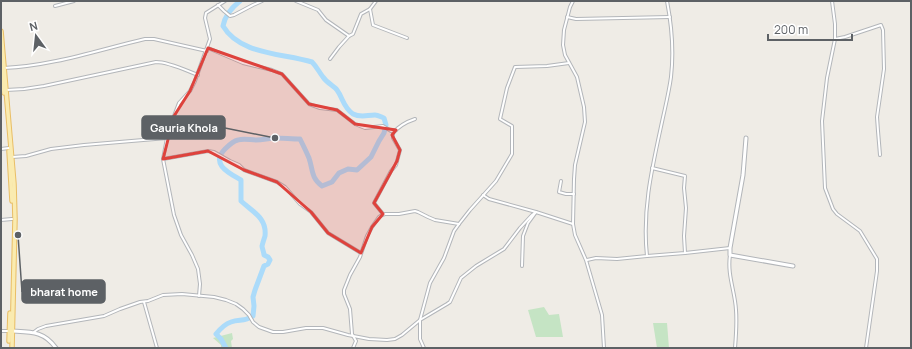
<svg xmlns="http://www.w3.org/2000/svg" width="912" height="349" font-family="Manrope,sans-serif">
<rect width="100%" height="100%" fill="#efece6"/>
<!-- green -->
<g fill="#c5e4c4">
<path d="M544 307 549 315 559 314 563 337H536L528 310Z"/>
<path d="M653 323H667L669 348H657Z"/>
<path d="M232 333 233 339 231 341 232 348H221V345L213 338Z"/>
</g>
<g fill="none" stroke-linecap="round" stroke-linejoin="round">
<!-- river -->
<path stroke="#abdbfa" stroke-width="5" d="M226 348 221 339 216 334C220 329 225 324 231 322 240 319 244 322 253 316L254 306 253 297 255 290 264 266 268 264 270 260 268 257 264 255C264 252 262 248 262 246 263 242 264 239 265 236 267 218 253 212 241 201V180C229 173 210 164 225 149 229 145 233 141 238 140 244 138 250 140 256 140 263 140 269 138 275 138 283 138 292 139 300 139 303 145 306 151 309 158 313 170 311 178 322 186L332 182 339 173 348 169 357 170 371 157 379 141 384 133 386 125 384 118C381 117 378 115 375 115 367 115 361 118 353 114 343 107 343 98 337 90 334 86 327 83 323 77 319 72 317 67 312 62 283 53 240 55 223 26 225 15 231 8 240 1"/>
<defs>
<g id="street">
<path d="M296 1 318 10 326 20 349 36 353 34 361 14 370 9 376 1"/>
<path d="M573 1 570 7 564 30 563 45 565 55 577 77 584 107 585 122 575 165 574 179 573 224 575 235 586 260 602 315 604 348"/>
<path d="M832 1 835 24V39L827 78 822 121 825 188 833 209 837 214 860 231 877 259V271L866 348"/>
<path d="M218 5 224 11 230 16 234 15 253 5 262 1"/>
<path d="M55 6 74 1"/>
<path d="M370 9 373 25 407 38"/>
<path d="M567 17 576 19 670 17"/>
<path d="M835 39 845 37 881 25 883 30 884 69 877 117 878 131 880 155"/>
<path d="M208 48 243 63 272 70 282 74 309 104 320 108 337 110 355 124 365 128 383 126 391 131 396 130"/>
<path d="M330 59 339 47 349 36"/>
<path d="M4 68C52 66 98 50 145 39H154L207 51"/>
<path d="M6 90 24 89 44 86 156 62C169 62 185 70 198 75"/>
<path d="M1 149 9 148"/>
<path d="M12 157 26 156 51 149 84 145 167 138"/>
<path d="M163 159 208 151 214 152 230 161 239 165 244 170 277 182 285 187 300 204 311 212 328 233 361 253"/>
<path d="M652 168 685 176 684 188 686 208 684 236 685 253"/>
<path d="M561 181 559 192 566 194H574"/>
<path d="M383 214 374 203 391 171 396 165 400 150 393 138V133C399 126 406 122 415 119"/>
<path d="M1 220 12 219"/>
<path d="M730 255C727 275 735 291 736 310 737 323 736 336 735 348"/>
<path d="M647 256 685 253 730 248"/>
<path d="M587 260 596 258 617 259 647 256C642 210 652 168 662 122 665 108 669 92 671 77 674 51 672 27 667 1"/>
<path d="M522 266 523 236 528 223 536 212 573 224"/>
<path d="M199 296 200 284 198 269 192 255 181 235 174 215 163 159 167 138 174 116 179 103 190 91 195 81 210 39 205 18 206 13 225 1"/>
<path d="M144 302 157 348"/>
<path d="M1 331H10"/>
<path d="M34 332 38 329 46 326 104 316 120 309 140 302 148 301 163 295 182 294 214 297 226 300 236 304 243 309 249 315 253 322 259 327 273 332H283L306 328H323L348 335 369 339 387 340 395 339 402 335 420 320 447 304 450 302 461 278 476 266 504 249 520 228 532 215 536 212 489 199 483 195"/>
<path d="M353 348 356 341 352 334 350 309 344 294V290L350 275 360 257 367 236 372 227 379 217 382 215 385 214H399L415 211 418 212 428 217 435 220 459 224"/>
<path d="M424 348 420 339V320L430 283 444 258 454 231 459 224 470 210 496 181 512 154V126L500 119 507 88 515 67 547 66 569 63"/>
</g>
<g id="secondary">
<path d="M746 138 743 175 730 248V255L793 266"/>
<path d="M12 331C31 332 44 331 56 348"/>
</g>
<g id="primary">
<path d="M1 31 14 184 15 219 12 348"/>
<path d="M1 62 4 93"/>
<path d="M9 151 12 201"/>
<path d="M9 341 10 313"/>
</g>
</defs>
<!-- street casing -->
<use href="#street" stroke="#b3b6ba" stroke-width="4"/>
<!-- secondary casing -->
<use href="#secondary" stroke="#b2b5b9" stroke-width="5"/>
<!-- primary casing -->
<use href="#primary" stroke="#e9be65" stroke-width="5.5"/>
<!-- street -->
<use href="#street" stroke="#fff" stroke-width="2"/>
<!-- secondary -->
<use href="#secondary" stroke="#fff" stroke-width="3"/>
<!-- primary -->
<use href="#primary" stroke="#faebb0" stroke-width="3.5"/>
</g>
<!-- marked area -->
<path fill="#de423c" fill-opacity="0.2" stroke="#de423c" stroke-width="3" stroke-linejoin="round" d="M208 48 282 74 309 104 337 110 355 124 396 130 392 135 400 150 397 161 374 203 383 214 372 227 361 253 328 233 311 212 277 182 244 170 208 151 163 159 174 116 190 91Z"/>
<!-- callouts -->
<path fill="none" stroke="#5d6165" stroke-width="1.5" d="M275 138L225 128M18 235L22 292"/>
<g fill="#5d6165" stroke="#fff" stroke-width="1.5">
<circle cx="275" cy="138" r="4"/>
<circle cx="18" cy="235" r="4"/>
</g>
<g fill="#5d6165" stroke="#5d6165" stroke-width="1.5">
<rect x="142" y="116" width="83" height="23" rx="4"/>
<rect x="22" y="280" width="83" height="23" rx="4"/>
</g>
<g font-size="11" text-anchor="middle" font-weight="bold" fill="#fff">
<text x="184" y="132">Gauria Khola</text>
<text x="64" y="296">bharat home</text>
</g>
<!-- border -->
<rect width="912" height="349" fill="none" stroke="#5d6165" stroke-width="4"/>
<!-- north arrow -->
<g transform="translate(36 36) rotate(345)" stroke="#ffffff" stroke-width="3" paint-order="stroke">
<path d="M0-3L7 15L0 10L-7 15Z" fill="#5d6165"/>
<text y="-6" font-size="11" font-weight="bold" text-anchor="middle" fill="#5d6165">N</text>
</g>
<!-- scale -->
<path d="M768 34v6h84v-6" fill="none" stroke="#5d6165" stroke-width="2"/>
<text x="774" y="34" font-size="12" fill="#5d6165" stroke="#ffffff" stroke-width="3" paint-order="stroke">200 m</text>
</svg>
